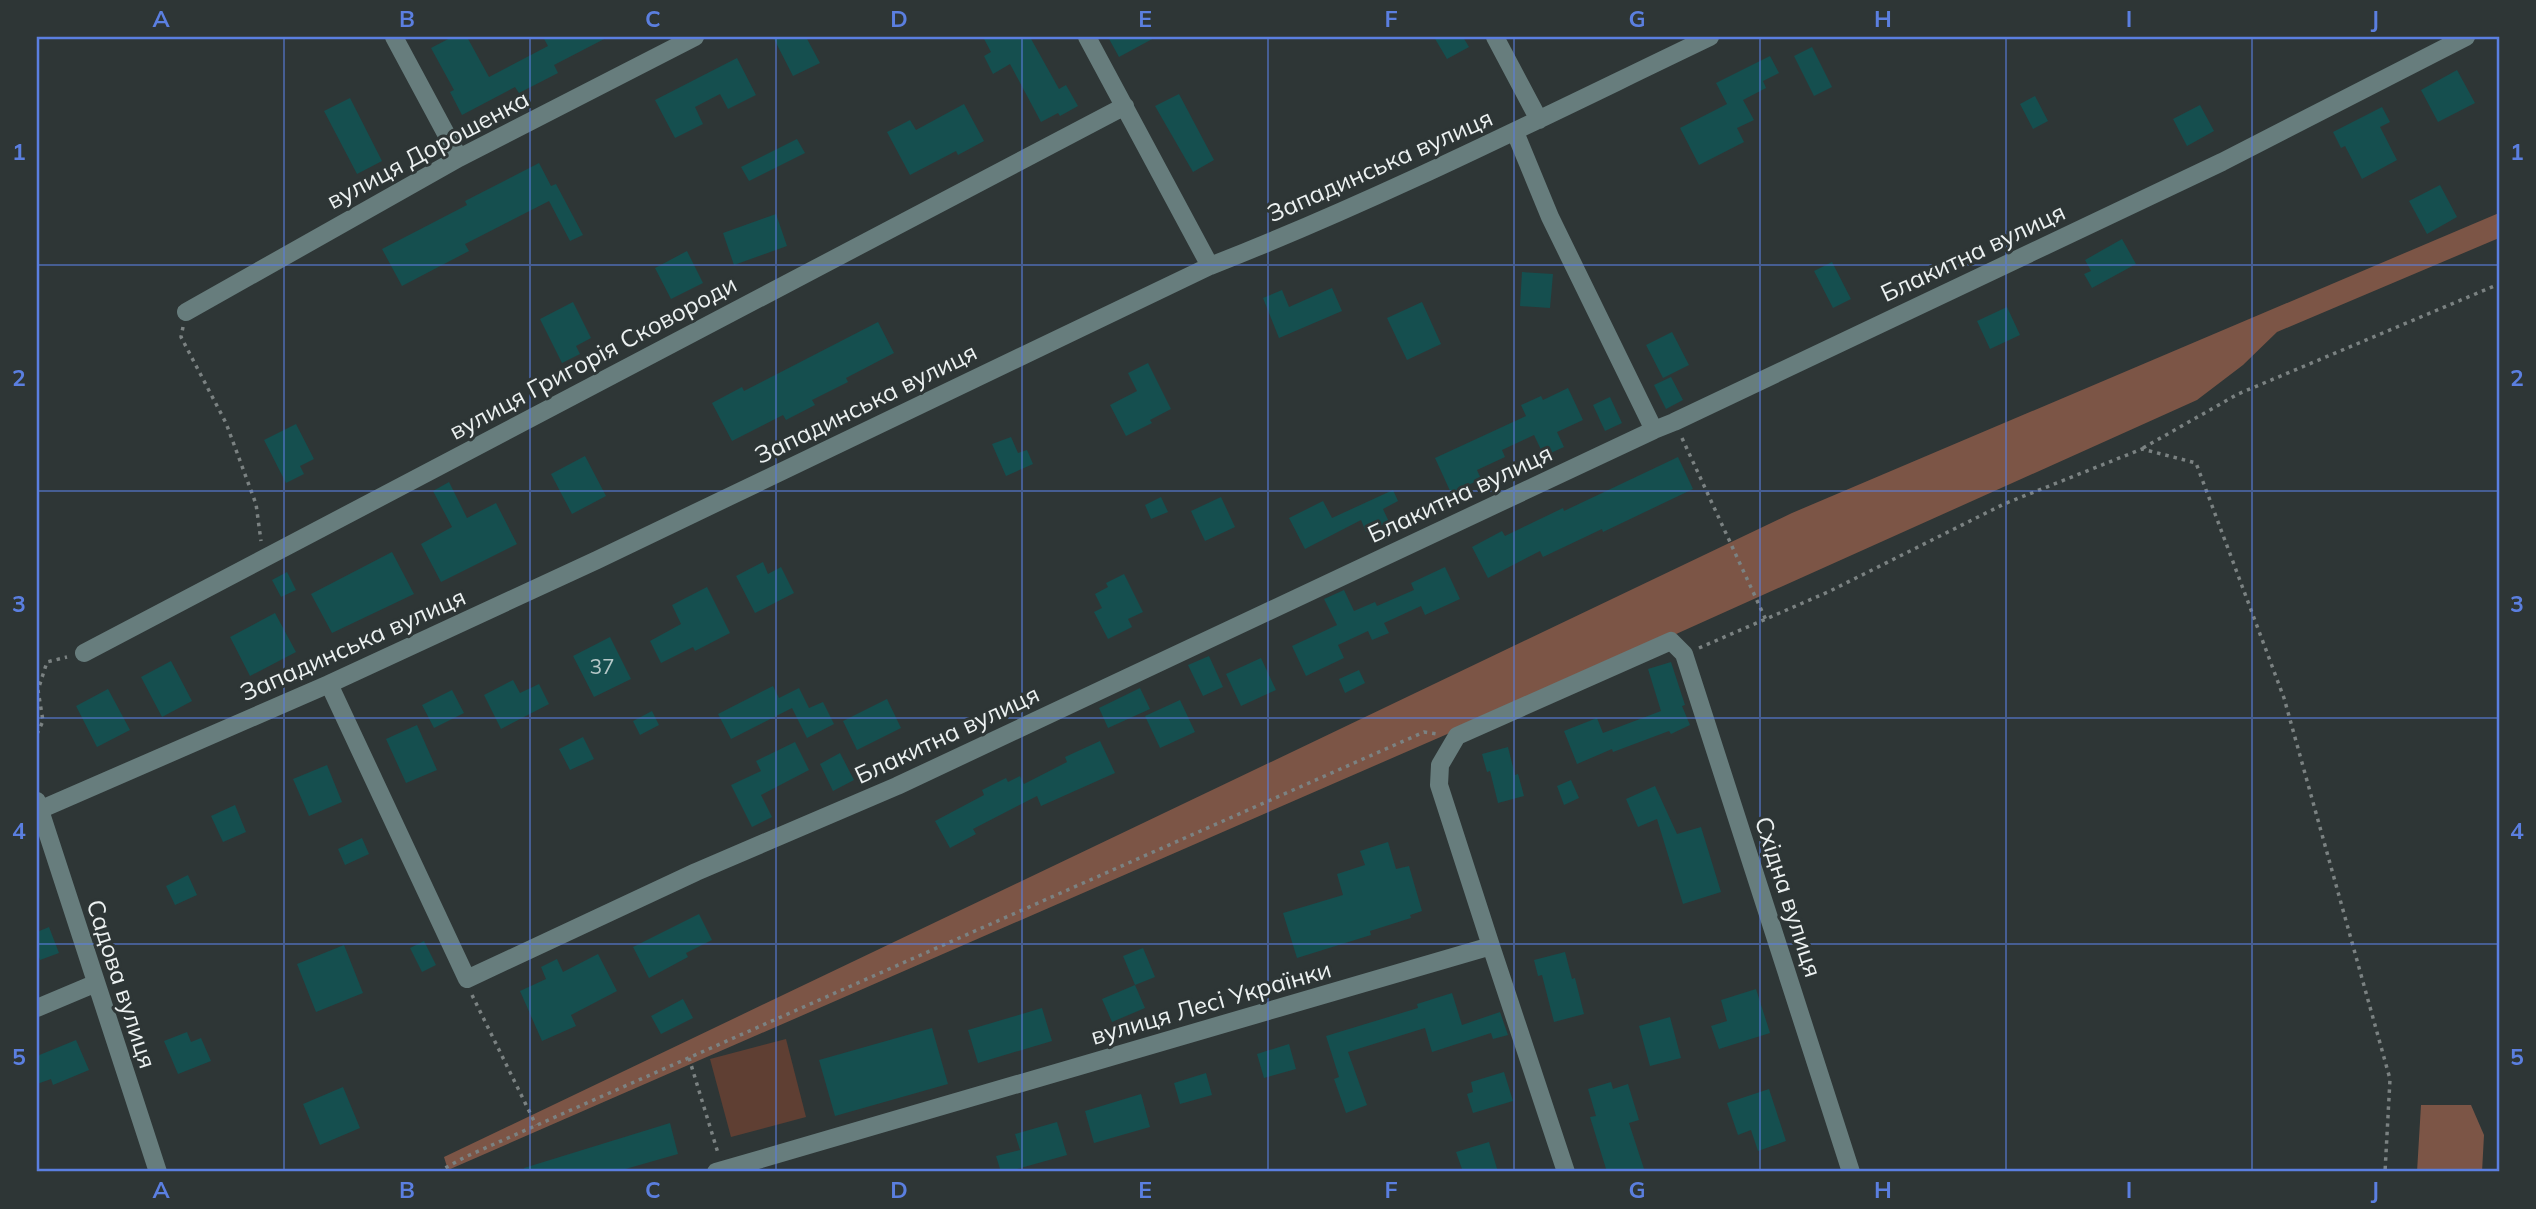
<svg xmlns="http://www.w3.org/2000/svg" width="2536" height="1209" font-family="Mulish,sans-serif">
<rect width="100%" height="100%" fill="#2e3636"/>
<path fill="#5f3f33" d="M786 1039 806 1117 731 1137 710 1059Z"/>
<path fill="#7c5546" d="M2499 213V238L2277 332 2243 365 2197 400 1665 639 448 1170 444 1157 1792 513Z
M2421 1105H2471L2484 1135 2482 1172H2417Z"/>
<path fill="#154f4f" d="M452 37H467L489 77 548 46 543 37H608L554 65 558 73 519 93 515 87 462 115 450 92 454 90 431 48Z
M773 37H806L820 63 793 76Z
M983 37H1030L1059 89 1066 85 1078 106 1060 116 1058 113 1041 122 1010 64 993 74 984 56 991 52Z
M1108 37H1156L1119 57Z
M1434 37H1463L1469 47 1447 59Z
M1812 47 1832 87 1814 96 1794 56Z
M1770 56 1779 73 1763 81 1766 88 1743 100 1754 120 1737 128 1744 142 1699 165 1680 128 1727 104 1716 83Z
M737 58 756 95 728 109 720 94 695 107 703 124 675 138 655 100Z
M2457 70 2475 103 2438 122 2421 90Z
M1179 94 1214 160 1193 172 1155 106Z
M2035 96 2048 121 2033 129 2020 104Z
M350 98 382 161 357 174 324 111Z
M964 104 984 141 958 155 956 151 910 175 887 132 910 120 916 130Z
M2200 105 2214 131 2187 146 2173 119Z
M2382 107 2390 122 2380 127 2397 160 2362 179 2345 146 2341 148 2333 132Z
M797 139 805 153 749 181 741 167Z
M539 163 551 186 556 184 583 235 570 241 549 201 465 244 469 251 402 286 382 249 467 205 465 201Z
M2440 185 2457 217 2427 234 2409 201Z
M776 214 787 246 734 265 723 233Z
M2122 239 2136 264 2092 288 2084 274 2091 271 2085 260Z
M687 251 703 283 671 299 655 268Z
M1832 262 1851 299 1833 308 1814 271Z
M1522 272 1553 274 1550 308 1520 306Z
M1332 288 1342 311 1279 338 1263 298 1282 290 1289 307Z
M573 302 591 338 576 346 580 354 562 363 540 319Z
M1422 302 1441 344 1407 360 1387 318Z
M2007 307 2020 335 1990 349 1977 321Z
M878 322 894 353 846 378 848 382 812 400 815 405 786 420 783 415 732 441 712 403 742 387 744 391Z
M1672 332 1689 365 1663 378 1646 345Z
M1148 363 1171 409 1150 420 1152 423 1126 436 1110 405 1137 391 1128 373Z
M1671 377 1683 400 1666 409 1654 385Z
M1568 388 1583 420 1557 432 1564 447 1544 456 1534 435 1502 450 1505 457 1477 470 1481 479 1451 493 1435 458 1526 416 1521 405 1541 396 1543 400Z
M1610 397 1622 423 1605 431 1593 405Z
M296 424 314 459 300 466 304 474 286 483 264 440Z
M1011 437 1018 453 1027 450 1033 464 1006 476 992 444Z
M585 456 606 496 572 514 551 474Z
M1678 457 1693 489 1603 532 1602 529 1543 557 1540 551 1488 578 1472 547 1502 531 1505 536 1563 508 1564 511Z
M449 482 467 518 496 503 517 544 441 582 421 544 452 527 433 491Z
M1393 490 1398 501 1383 509 1389 522 1366 532 1361 520 1305 549 1289 518 1323 501 1332 518Z
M1161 497 1168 512 1151 519 1145 505Z
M1221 497 1235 527 1205 541 1191 511Z
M392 552 414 594 332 633 311 594Z
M763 562 768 574 781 567 794 593 755 613 736 576Z
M1445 567 1460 599 1425 615 1421 606 1384 623 1389 633 1372 640 1368 631 1338 645 1344 658 1306 676 1292 646 1337 625 1324 599 1344 590 1354 611 1375 602 1377 606 1414 590 1411 583Z
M287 572 296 590 281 597 272 580Z
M1124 574 1143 612 1128 619 1132 627 1108 639 1094 612 1102 608 1095 594 1108 587 1106 583Z
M707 587 730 633 695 651 693 647 661 663 650 641 681 624 672 605Z
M275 613 296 652 250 676 230 637Z
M610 637 631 679 594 697 573 656Z
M1209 656 1223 687 1203 696 1188 665Z
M1261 658 1276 690 1241 706 1226 674Z
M171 661 192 701 162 717 141 677Z
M1671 662 1685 705 1682 706 1690 725 1671 734 1669 731 1613 752 1612 749 1577 764 1564 731 1597 718 1603 733 1661 711 1648 669Z
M1359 670 1365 683 1345 693 1339 679Z
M513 680 520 693 539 684 549 704 501 729 484 695Z
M773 686 779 698 799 688 809 708 823 702 834 724 807 738 792 708 731 739 718 714Z
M1140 688 1150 709 1108 728 1099 708Z
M108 689 130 730 97 747 76 706Z
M452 690 464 713 434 728 422 705Z
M887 699 901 728 857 750 843 721Z
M1180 700 1195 732 1160 748 1145 716Z
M652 711 659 725 640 735 633 721Z
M417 725 437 770 406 783 386 739Z
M583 737 594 759 570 770 559 749Z
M1100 741 1115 773 1041 806 1037 796 973 829 976 834 950 848 935 821 984 795 982 790 1006 778 1008 782 1020 776 1024 784 1067 762 1065 757Z
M795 742 809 770 761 795 772 817 752 827 731 785 761 771 756 761Z
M1508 747 1515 775 1518 774 1524 796 1498 803 1490 771 1487 772 1482 754Z
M840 753 854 780 833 791 820 764Z
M327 765 342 802 309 816 293 779Z
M1571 780 1579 798 1564 805 1557 786Z
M1655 786 1677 834 1701 827 1721 892 1683 904 1657 819 1638 827 1626 799Z
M235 805 246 832 223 842 211 816Z
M362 838 369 854 345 865 338 849Z
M1388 842 1396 869 1409 866 1422 911 1410 915 1411 918 1370 931 1371 935 1297 958 1283 913 1343 895 1337 874 1365 865 1360 851Z
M188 875 197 895 175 905 166 886Z
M699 914 712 940 686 953 688 957 649 978 633 947Z
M49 927 59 953 40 960 37 952V932Z
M424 941 436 965 422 972 410 948Z
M344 945 363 993 316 1012 297 964Z
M1143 948 1155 977 1135 985 1123 956Z
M1565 952 1572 979 1575 978 1584 1014 1554 1022 1542 975 1538 976 1534 960Z
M598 954 617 991 571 1015 576 1026 542 1041 520 991 546 979 541 967 557 959 563 972Z
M1135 985 1145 1008 1112 1022 1102 999Z
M1756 989 1770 1033 1719 1049 1711 1026 1727 1021 1721 1000Z
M1452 993 1462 1025 1500 1012 1508 1035 1493 1039 1491 1033 1432 1052 1425 1028 1348 1052 1367 1105 1346 1113 1334 1079 1339 1077 1326 1036 1418 1008 1417 1004Z
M683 999 693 1018 661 1034 651 1016Z
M1042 1008 1052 1041 978 1063 968 1030Z
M1670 1017 1681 1058 1650 1066 1639 1026Z
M932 1028 948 1084 835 1116 819 1060Z
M187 1032 191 1042 201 1038 211 1061 178 1074 164 1041Z
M76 1040 89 1070 53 1085 51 1079 37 1084V1056Z
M1289 1044 1296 1069 1264 1078 1257 1054Z
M1504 1072 1513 1101 1473 1113 1467 1094 1473 1092 1471 1082Z
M1206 1073 1212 1095 1180 1104 1174 1083Z
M1611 1082 1613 1089 1628 1084 1639 1120 1629 1123 1645 1172H1607L1590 1117 1596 1116 1588 1089Z
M343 1087 360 1128 320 1145 303 1104Z
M1769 1089 1786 1141 1758 1151 1751 1130 1738 1135 1727 1103Z
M1141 1094 1150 1127 1094 1143 1085 1111Z
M1057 1122 1067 1155 1017 1169 1018 1172H1001L996 1156 1020 1150 1015 1134Z
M670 1123 678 1154 615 1172H525L524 1168Z
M1489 1142 1498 1172H1463L1456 1152Z"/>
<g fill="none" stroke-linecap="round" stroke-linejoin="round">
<path stroke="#7b8282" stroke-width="3.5" stroke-dasharray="3.5 5" stroke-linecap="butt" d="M183 327 181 337 226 423 256 504 261 541
M1682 438 1766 620
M2143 448 2238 394 2499 284
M1699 648 1828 592 2004 504 2142 449 2196 463 2284 698 2390 1079 2385 1172
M37 734 43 721 38 690 47 662 67 657
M472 995 536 1125
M689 1058 718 1153
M438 1172 465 1157 1424 732 1438 734"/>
<path stroke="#677d7d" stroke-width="18" d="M394 37 459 158
M1087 37 1210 266
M1495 37 1539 120
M1515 132 1550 217 1654 430
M186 312 459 158 695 37
M84 653 1125 106
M329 684 467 979 696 872 897 786 1654 430 1674 422 2222 162 2466 37
M37 801 158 1172
M37 811 329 684 597 560 1210 266C1381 199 1545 116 1710 37
M1491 946 1439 785 1440 765 1457 736 1671 641 1684 654 1851 1172
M37 1008 94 984
M716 1172 1491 946 1566 1172"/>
</g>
<path fill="none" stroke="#5b7fe0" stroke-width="2" stroke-opacity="0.55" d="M284 37V1172M530 37V1172M776 37V1172M1022 37V1172M1268 37V1172M1514 37V1172M1760 37V1172M2006 37V1172M2252 37V1172M37 265H2499M37 491H2499M37 718H2499M37 944H2499"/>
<g text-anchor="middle" stroke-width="6" stroke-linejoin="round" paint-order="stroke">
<g font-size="21" fill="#b6c8c8">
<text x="602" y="674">37</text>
</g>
<g font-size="24" fill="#ecf1f1" stroke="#2e3636">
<text transform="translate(428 150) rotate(-28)" y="8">вулиця Дорошенка</text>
<text transform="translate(1380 166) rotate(-24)" y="8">Западинська вулиця</text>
<text transform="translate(1973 253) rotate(-25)" y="8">Блакитна вулиця</text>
<text transform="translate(593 358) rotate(-28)" y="8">вулиця Григорія Сковороди</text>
<text transform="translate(866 404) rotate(-26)" y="8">Западинська вулиця</text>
<text transform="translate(1460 494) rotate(-25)" y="8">Блакитна вулиця</text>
<text transform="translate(353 645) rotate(-24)" y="8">Западинська вулиця</text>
<text transform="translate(947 735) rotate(-25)" y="8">Блакитна вулиця</text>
<text transform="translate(1788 897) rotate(72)" y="8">Східна вулиця</text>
<text transform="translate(121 984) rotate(72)" y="8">Садова вулиця</text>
<text transform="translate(1211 1003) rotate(-16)" y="8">вулиця Лесі Українки</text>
</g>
</g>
<rect width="2536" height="1209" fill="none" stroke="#2e3636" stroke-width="77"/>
<rect x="38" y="38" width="2460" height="1132" fill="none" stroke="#5b7fe0" stroke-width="2.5"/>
<g font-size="23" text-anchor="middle" font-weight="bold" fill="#5b7fe0">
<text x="161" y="27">A</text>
<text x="407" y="27">B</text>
<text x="653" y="27">C</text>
<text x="899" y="27">D</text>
<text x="1145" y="27">E</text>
<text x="1391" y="27">F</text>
<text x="1637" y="27">G</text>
<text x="1883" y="27">H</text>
<text x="2129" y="27">I</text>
<text x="2375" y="27">J</text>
<text x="19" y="160">1</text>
<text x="2517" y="160">1</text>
<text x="19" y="386">2</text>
<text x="2517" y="386">2</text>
<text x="19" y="612">3</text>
<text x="2517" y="612">3</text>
<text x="19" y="839">4</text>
<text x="2517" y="839">4</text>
<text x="19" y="1065">5</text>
<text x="2517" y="1065">5</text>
<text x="161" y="1198">A</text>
<text x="407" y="1198">B</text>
<text x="653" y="1198">C</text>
<text x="899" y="1198">D</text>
<text x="1145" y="1198">E</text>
<text x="1391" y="1198">F</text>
<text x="1637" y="1198">G</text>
<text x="1883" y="1198">H</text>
<text x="2129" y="1198">I</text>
<text x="2375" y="1198">J</text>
</g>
</svg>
